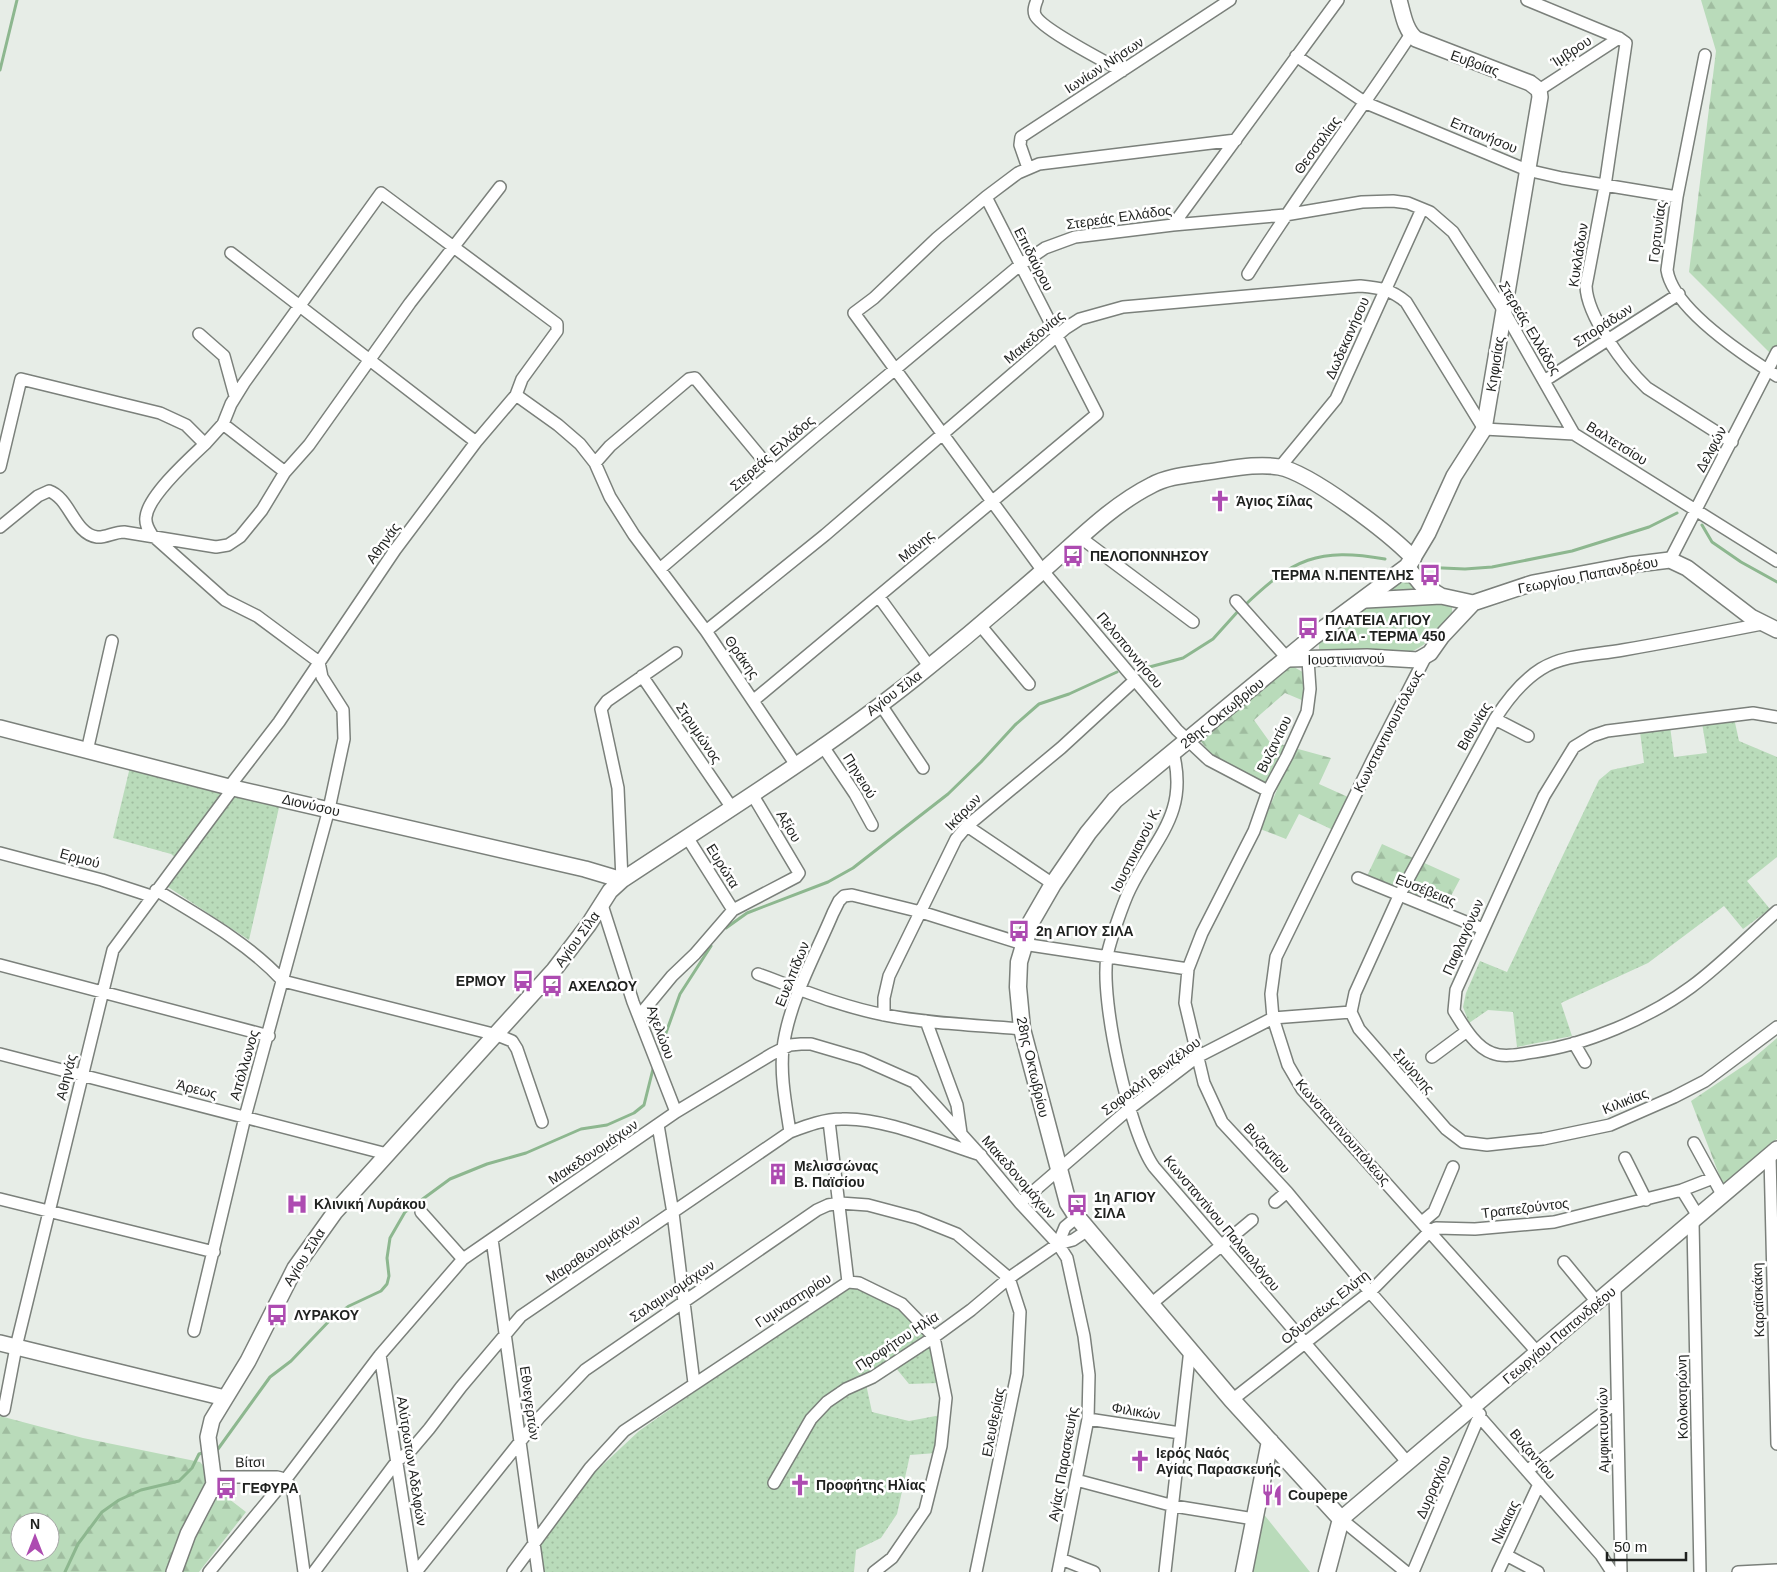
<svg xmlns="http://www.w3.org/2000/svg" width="1777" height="1572" font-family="Helvetica,sans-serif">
<defs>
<pattern id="grass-dots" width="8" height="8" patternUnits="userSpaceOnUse" patternTransform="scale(1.25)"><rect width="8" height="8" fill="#b9dbba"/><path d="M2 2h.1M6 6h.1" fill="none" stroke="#9fbc9f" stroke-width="1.8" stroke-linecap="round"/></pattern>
<pattern id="forest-firs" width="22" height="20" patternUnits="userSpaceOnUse" patternTransform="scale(1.25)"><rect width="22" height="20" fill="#b9dbba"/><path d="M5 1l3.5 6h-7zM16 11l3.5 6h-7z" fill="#9fbc9f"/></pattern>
</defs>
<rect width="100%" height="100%" fill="#e7ede7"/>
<path fill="url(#grass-dots)" d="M1734 718 1739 741 1777 757V857L1747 881 1770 909 1743 929 1724 906 1648 963 1561 1003 1572 1036 1517 1047 1513 1012 1488 1010 1469 1023 1463 1007 1466 993 1480 961 1507 972 1599 780 1611 770 1644 763 1640 732 1670 726 1674 757 1707 753 1702 723Z
M130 767 280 803 249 940 165 885 181 862 171 854 113 838Z
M855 1288 878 1292 896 1300 928 1334 940 1383 909 1384 895 1367 866 1384 872 1412 909 1421 941 1415 936 1453 910 1455 897 1514 881 1538 856 1550 854 1572H542L538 1544 592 1475 639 1431 840 1290Z"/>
<path fill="url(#forest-firs)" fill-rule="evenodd" d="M1701 0H1777V360L1689 272 1716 51Z
M1407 573 1421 590 1382 593Z
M1285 667H1294L1306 674 1304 701 1285 693 1254 720 1269 741 1331 758 1319 784 1348 797 1333 830 1299 814 1286 839 1260 829 1277 790 1214 758 1199 739Z
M1382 844 1460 879 1444 909 1367 876Z
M1777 1038V1139L1723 1185 1691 1101 1749 1062Z
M0 1416 83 1438 200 1462 205 1468 208 1480 181 1532 165 1572H0ZM20 1522H50V1552H20Z
M220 1492 246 1512 199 1572H181L189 1551Z"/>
<path fill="#b9dbba" d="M1424 600 1452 605V614C1438 631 1427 648 1404 654L1327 656 1319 650V641L1356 612 1377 604Z
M1262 1512 1310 1572H1251Z"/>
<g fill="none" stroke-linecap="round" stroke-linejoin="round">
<path stroke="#8db78f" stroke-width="3" d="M0 70 17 0
M1702 525 1712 542 1741 562 1777 582
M1420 567 1465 569 1492 567 1572 551 1649 527 1677 513
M1245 605C1293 559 1318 547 1385 559
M1142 669 1183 658 1213 639 1240 609
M726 928 747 913 828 882 853 868 948 794 981 762 1015 725 1039 704 1069 694 1117 672
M658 1055 680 994 711 946
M215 1450 218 1449 270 1377 291 1361 331 1319 349 1306 381 1291 387 1284 389 1276 387 1258 390 1238 405 1212 450 1179 487 1164 526 1153 581 1129 607 1125 634 1113 644 1105 654 1065
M65 1572 78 1544 102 1512 119 1500 141 1490 179 1481 192 1468 199 1454 206 1452"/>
<g stroke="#7b807b" stroke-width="14">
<path id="minor" d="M1037 0C1035 5 1033 10 1035 15 1041 29 1106 62 1122 71
M1527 0 1619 38 1626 43 1605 186 1586 286C1587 317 1625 367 1647 388L1732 442
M1705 55 1677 197 1667 270C1673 309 1745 356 1777 376
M1296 56 1366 103 1527 170 1562 178 1677 197
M1539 90 1619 38
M1236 140 1039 164 1018 173 986 197 937 238 874 298 854 313 1043 571 1177 730 1209 760 1268 791
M1028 168 1020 145 1021 137 1230 0
M1173 225 1338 0
M231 253 476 442
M1248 274C1299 192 1358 115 1411 34
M199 334 224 356 235 396
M1544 381 1679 294
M516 395 558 425 580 444 595 463 610 497 634 535 706 631 796 765
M595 463 610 446 689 379 695 378 773 472
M0 467 21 379 160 413 186 425 205 444 223 424
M1280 467 1336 399 1422 209
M0 527 38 496 49 491C70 498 74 534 97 537 105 538 114 532 124 532L216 547 228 545 240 537 262 510 285 472 309 445 410 303 500 187
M1081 538 1193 622
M1670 560 1777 352
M661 568 814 437 1020 265 1045 248 1075 237 1173 225 1285 215 1362 202 1393 201 1408 203 1430 212 1453 232 1504 311 1574 434
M879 597 929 666
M1236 601 1288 659
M980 625 1029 684
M706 631 825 535 1066 328 1080 319 1123 307 1360 286C1380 288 1391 289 1406 302L1484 429 1574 434 1777 561
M1426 656 1373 759 1276 957 1271 994 1273 1018 1288 1065 1302 1089 1538 1353
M1308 660 1310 689 1307 712 1287 756 1268 791 1254 831 1202 933 1188 969 1185 1003 1204 1083 1222 1122 1287 1192 1370 1292 1601 1555 1612 1572
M642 676 732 808
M754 700 1097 414 986 197
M881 705 923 768
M1777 717 1753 713 1607 731 1592 736 1574 747 1544 796 1456 990 1454 1011C1463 1025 1475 1047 1492 1053 1504 1058 1521 1054 1534 1052 1586 1045 1649 1018 1691 987 1722 964 1749 936 1777 911
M1495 719 1528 736
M822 745 855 794 872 825
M87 751 112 641
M1173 752C1189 814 1155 838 1130 889 1124 901 1109 943 1107 957 1100 1000 1129 1132 1154 1167L1408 1463
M229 787 279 722 395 550 476 442 516 395 522 379 557 331V324L381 193 244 383 231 404 223 424 285 472
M967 826 1053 884
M687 837 733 910
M0 853 102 880 151 896
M1358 878 1483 929
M622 880 618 788 601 709 607 701 676 653
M156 890C201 917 248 943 283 981L497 1035 512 1041 517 1049 542 1122
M602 905 633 1002 676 1112
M0 965 269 1036
M758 974C799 989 842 1007 885 1015 930 1024 977 1025 1022 1029
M1351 1012 1355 993 1399 896 1495 719C1507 700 1522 681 1541 669 1565 654 1596 655 1623 650 1669 642 1716 633 1762 624
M1351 1012 1359 1029 1446 1129 1463 1142 1487 1145 1543 1139 1610 1125 1674 1097 1705 1081 1777 1027
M884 1015V998L889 976 956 839 967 826 1061 748 1135 680
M639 1016 672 976 695 954 733 910 796 877 799 873 752 794
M926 1021 957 1105 961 1133
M1574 1043 1585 1062
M0 1054 387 1154
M1432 1057 1467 1031
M829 1121 848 1282
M658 1125 673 1213 694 1383
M790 1132C786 1105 780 1076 783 1048 789 1001 815 956 833 913L839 901 844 896 852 895 921 912 1023 944 1188 969
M1694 1143 1723 1196
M1770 1156 1777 1444
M1625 1158 1646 1200
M1682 1190 1698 1216
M0 1199 214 1252
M1275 1202 1287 1192
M1020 1203 1129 1109 1197 1057 1273 1018 1351 1012
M421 1212 463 1259
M1422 1222 1434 1212 1453 1167
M1693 1222 1700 1572
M492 1239 538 1572
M1058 1244 1065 1227 1077 1217
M1564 1262 1597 1302
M1615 1288 1621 1572
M1151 1304 1252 1220
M194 1331 245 1117 329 809 344 739 343 710 322 677 319 662 257 616 225 600 152 535C148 529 145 524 146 517 148 496 189 459 205 444
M380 1355 414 1572
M1232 1400 1370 1292 1430 1231 1436 1228 1475 1229 1554 1222 1682 1190 1713 1178
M4 1410 16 1347 113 950 234 787
M1088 1419 1180 1433
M1527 1471 1617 1402
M214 1477H277C287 1479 289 1483 293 1492L304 1572
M1076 1480 1174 1506 1254 1519
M774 1483 811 1419 827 1402 846 1389 873 1377 934 1337 971 1310 1009 1278 1058 1244 1073 1240 1088 1230
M1341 1519 1406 1572
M1506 1555 1538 1572
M1061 1559 1094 1572
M209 1572 286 1479 380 1355 463 1259 676 1112 772 1054 790 1045 801 1044H811L862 1059 914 1082 981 1156 1020 1203 1058 1244 1067 1258 1084 1336 1089 1375 1088 1419 1058 1572
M314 1572 397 1461 412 1449 429 1429 461 1387 521 1316 790 1132C806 1126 824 1119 842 1119 883 1117 942 1143 981 1155
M416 1572 539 1418 585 1370 817 1210 828 1205 840 1203 868 1205 917 1218 957 1234 1009 1278 1020 1312 1017 1374 976 1572
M513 1572 590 1468 624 1431 848 1282 859 1283 902 1304 934 1337 946 1398 941 1446 925 1510 892 1558 874 1572
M1165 1572 1190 1349
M1413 1572 1480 1414
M1498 1572 1539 1484
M1738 1572 1777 1570"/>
</g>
<g stroke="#7b807b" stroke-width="18">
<path id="tertiary" d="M1407 567 1421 584 1441 596
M1366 600 1441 596 1473 603 1533 583 1629 565 1670 560 1687 568 1751 617 1777 630
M1288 659 1367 657 1418 660 1430 653 1442 636 1473 603
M0 728 229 787 585 869 622 880
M0 1343 225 1398
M1341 1519 1777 1149
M174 1572 188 1534 214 1484 208 1437 212 1420 248 1361 295 1268 335 1212 554 970 589 924 610 891 622 880C720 815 821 753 914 679 959 643 1003 606 1046 568 1079 539 1112 505 1152 485 1168 476 1189 475 1207 472 1231 469 1256 463 1279 467 1311 473 1390 534 1413 558L1428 533 1454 476 1484 429 1540 97 1539 90 1530 83 1416 39C1405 30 1403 14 1399 0"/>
</g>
<g stroke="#7b807b" stroke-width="19">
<path id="secondary" d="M1244 1572 1270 1441
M1327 1572 1341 1519 1232 1400 1077 1217 1068 1203 1022 1029 1018 987 1019 962 1031 922 1053 884 1088 833 1115 800 1314 636 1407 567 1413 558"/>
</g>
<use href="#minor" stroke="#fff" stroke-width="11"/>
<use href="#tertiary" stroke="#fff" stroke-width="15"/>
<use href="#secondary" stroke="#fff" stroke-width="16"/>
</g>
<defs>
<g id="church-bare" transform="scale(1.725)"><path d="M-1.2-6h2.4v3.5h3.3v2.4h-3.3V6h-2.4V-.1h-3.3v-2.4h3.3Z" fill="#ad4bb1" stroke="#fff" stroke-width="2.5" paint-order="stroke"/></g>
<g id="bus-bare" transform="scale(1.725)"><path d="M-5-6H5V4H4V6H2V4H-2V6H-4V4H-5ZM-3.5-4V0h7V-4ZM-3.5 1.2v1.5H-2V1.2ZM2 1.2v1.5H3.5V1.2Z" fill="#ad4bb1" stroke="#fff" stroke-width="2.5" paint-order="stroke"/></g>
<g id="building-bare" transform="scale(1.725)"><path d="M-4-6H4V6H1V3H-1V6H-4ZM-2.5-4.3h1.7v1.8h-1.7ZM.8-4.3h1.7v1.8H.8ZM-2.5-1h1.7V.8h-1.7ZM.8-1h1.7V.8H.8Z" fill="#ad4bb1" stroke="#fff" stroke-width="2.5" paint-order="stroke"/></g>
<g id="hospital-bare" transform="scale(1.725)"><path d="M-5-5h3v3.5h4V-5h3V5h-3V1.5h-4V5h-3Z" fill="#ad4bb1" stroke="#fff" stroke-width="2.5" paint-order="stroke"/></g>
<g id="restaurant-bare" transform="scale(1.725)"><path d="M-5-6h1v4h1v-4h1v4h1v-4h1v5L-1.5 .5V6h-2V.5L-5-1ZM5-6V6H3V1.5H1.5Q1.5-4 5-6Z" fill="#ad4bb1" stroke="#fff" stroke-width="2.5" paint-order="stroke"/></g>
</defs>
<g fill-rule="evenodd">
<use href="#church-bare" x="1220" y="501"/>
<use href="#bus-bare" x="1073" y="556"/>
<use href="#bus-bare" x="1430" y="575"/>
<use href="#bus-bare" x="1308" y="628"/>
<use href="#bus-bare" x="1019" y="931"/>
<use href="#bus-bare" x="523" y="981"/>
<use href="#bus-bare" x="552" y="986"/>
<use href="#building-bare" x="778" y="1174"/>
<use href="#hospital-bare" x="297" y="1204"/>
<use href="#bus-bare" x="1077" y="1205"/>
<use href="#bus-bare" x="277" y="1315"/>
<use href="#church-bare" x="1140" y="1461"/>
<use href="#church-bare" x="800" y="1485"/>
<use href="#bus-bare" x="226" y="1488"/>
<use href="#restaurant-bare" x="1272" y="1495"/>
</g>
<g text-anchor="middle" stroke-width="5" stroke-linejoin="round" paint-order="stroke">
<g font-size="14" fill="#1f211f" stroke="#fff">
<text transform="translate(1571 51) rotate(-33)" y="5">Ίμβρου</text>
<text transform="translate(1475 63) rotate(20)" y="5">Ευβοίας</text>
<text transform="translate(1104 65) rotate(-33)" y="5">Ιωνίων Νήσων</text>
<text transform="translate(1484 135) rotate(23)" y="5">Επτανήσου</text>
<text transform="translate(1317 145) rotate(-54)" y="5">Θεσσαλίας</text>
<text transform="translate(1119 217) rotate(-8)" y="5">Στερεάς Ελλάδος</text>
<text transform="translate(1657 232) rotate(-83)" y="5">Γορτυνίας</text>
<text transform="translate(1578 255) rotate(-81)" y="5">Κυκλάδων</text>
<text transform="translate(1034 259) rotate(63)" y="5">Επιδαύρου</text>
<text transform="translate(1603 325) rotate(-33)" y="5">Σποράδων</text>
<text transform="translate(1530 328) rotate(59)" y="5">Στερεάς Ελλάδος</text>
<text transform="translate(1034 337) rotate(-40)" y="5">Μακεδονίας</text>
<text transform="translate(1347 338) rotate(-66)" y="5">Δωδεκανήσου</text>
<text transform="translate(1495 364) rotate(-81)" y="5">Κηφισίας</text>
<text transform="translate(1617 443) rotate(32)" y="5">Βαλτετσίου</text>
<text transform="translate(1711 449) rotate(-62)" y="5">Δελφών</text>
<text transform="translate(772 453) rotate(-41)" y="5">Στερεάς Ελλάδος</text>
<text transform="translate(383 543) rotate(-54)" y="5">Αθηνάς</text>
<text transform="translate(916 546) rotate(-40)" y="5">Μάνης</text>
<text transform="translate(1588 575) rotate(-11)" y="5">Γεωργίου Παπανδρέου</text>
<text transform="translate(1130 650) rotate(50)" y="5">Πελοποννήσου</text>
<text transform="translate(742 657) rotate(55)" y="5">Θράκης</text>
<text transform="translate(1346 659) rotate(-1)" y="5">Ιουστινιανού</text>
<text transform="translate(894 693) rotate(-37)" y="5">Αγίου Σίλα</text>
<text transform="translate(1222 713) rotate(-39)" y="5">28ης Οκτωβρίου</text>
<text transform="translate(1474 726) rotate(-60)" y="5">Βιθυνίας</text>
<text transform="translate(1388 731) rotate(-63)" y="5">Κωνσταντινουπόλεως</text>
<text transform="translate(699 733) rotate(56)" y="5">Στρυμώνος</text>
<text transform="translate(1274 744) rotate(-64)" y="5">Βυζαντίου</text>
<text transform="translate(860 776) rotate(58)" y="5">Πηνειού</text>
<text transform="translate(311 805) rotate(13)" y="5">Διονύσου</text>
<text transform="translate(963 812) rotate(-46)" y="5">Ικάρων</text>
<text transform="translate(789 826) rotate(59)" y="5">Αξίου</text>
<text transform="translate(1136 849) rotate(-63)" y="5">Ιουστινιανού Κ.</text>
<text transform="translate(80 858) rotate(15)" y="5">Ερμού</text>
<text transform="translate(723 866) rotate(58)" y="5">Ευρώτα</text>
<text transform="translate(1426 890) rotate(22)" y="5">Ευσέβειας</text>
<text transform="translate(1463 937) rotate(-66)" y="5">Παφλαγόνων</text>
<text transform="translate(577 939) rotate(-54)" y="5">Αγίου Σίλα</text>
<text transform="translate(792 974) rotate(-68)" y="5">Ευελπίδων</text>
<text transform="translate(661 1032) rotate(70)" y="5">Αχελώου</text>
<text transform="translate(244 1065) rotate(-74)" y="5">Απόλλωνος</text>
<text transform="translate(1033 1067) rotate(77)" y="5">28ης Οκτωβρίου</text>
<text transform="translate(1414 1071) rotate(49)" y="5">Σμύρνης</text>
<text transform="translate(1151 1076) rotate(-37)" y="5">Σοφοκλή Βενιζέλου</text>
<text transform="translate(66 1077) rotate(-76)" y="5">Αθηνάς</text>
<text transform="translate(197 1089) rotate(14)" y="5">Άρεως</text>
<text transform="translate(1625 1101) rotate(-22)" y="5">Κιλικίας</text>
<text transform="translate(1343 1132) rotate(49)" y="5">Κωνσταντινουπόλεως</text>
<text transform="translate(1267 1148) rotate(48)" y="5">Βυζαντίου</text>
<text transform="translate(593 1152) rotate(-34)" y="5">Μακεδονομάχων</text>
<text transform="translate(1019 1177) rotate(49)" y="5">Μακεδονομάχων</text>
<text transform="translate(1525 1208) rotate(-7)" y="5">Τραπεζούντος</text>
<text transform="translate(1222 1223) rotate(50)" y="5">Κωνσταντίνου Παλαιολόγου</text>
<text transform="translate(593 1249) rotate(-34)" y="5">Μαραθωνομάχων</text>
<text transform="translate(304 1257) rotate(-58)" y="5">Αγίου Σίλα</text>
<text transform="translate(672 1291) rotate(-34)" y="5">Σαλαμινομάχων</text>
<text transform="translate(793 1300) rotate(-33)" y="5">Γυμναστηρίου</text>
<text transform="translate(1758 1300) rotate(-92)" y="5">Καραϊσκάκη</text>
<text transform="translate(1325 1307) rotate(-39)" y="5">Οδυσσέως Ελύτη</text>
<text transform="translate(1559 1335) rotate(-40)" y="5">Γεωργίου Παπανδρέου</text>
<text transform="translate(897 1341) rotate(-33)" y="5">Προφήτου Ηλία</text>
<text transform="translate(1682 1397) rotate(-91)" y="5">Κολοκοτρώνη</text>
<text transform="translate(530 1403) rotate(82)" y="5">Εθνεγερτών</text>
<text transform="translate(1136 1411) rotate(9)" y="5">Φιλικών</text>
<text transform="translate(993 1422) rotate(-79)" y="5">Ελευθερίας</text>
<text transform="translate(1603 1430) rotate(-91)" y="5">Αμφικτυονιών</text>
<text transform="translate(1533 1454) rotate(49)" y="5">Βυζαντίου</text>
<text transform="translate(412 1461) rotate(81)" y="5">Αλύτρωτων Αδελφών</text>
<text transform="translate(250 1462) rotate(-1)" y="5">Βίτσι</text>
<text transform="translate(1063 1464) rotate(-80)" y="5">Αγίας Παρασκευής</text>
<text transform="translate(1433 1487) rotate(-67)" y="5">Δυρραχίου</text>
<text transform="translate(1505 1522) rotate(-65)" y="5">Νίκαιας</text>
</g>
<g font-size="14" font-weight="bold" fill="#1f211f" stroke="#fff" text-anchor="start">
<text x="1236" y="506">Άγιος Σίλας</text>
<text x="1090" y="561">ΠΕΛΟΠΟΝΝΗΣΟΥ</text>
<text x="1414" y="580" text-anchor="end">ΤΕΡΜΑ Ν.ΠΕΝΤΕΛΗΣ</text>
<text x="1325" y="625">ΠΛΑΤΕΙΑ ΑΓΙΟΥ<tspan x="1325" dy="16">ΣΙΛΑ - ΤΕΡΜΑ 450</tspan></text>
<text x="1036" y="936">2η ΑΓΙΟΥ ΣΙΛΑ</text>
<text x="506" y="986" text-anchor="end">ΕΡΜΟΥ</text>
<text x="568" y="991">ΑΧΕΛΩΟΥ</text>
<text x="794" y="1171">Μελισσώνας<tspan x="794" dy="16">B. Παϊσίου</tspan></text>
<text x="1094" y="1202">1η ΑΓΙΟΥ<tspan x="1094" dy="16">ΣΙΛΑ</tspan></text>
<text x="314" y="1209">Κλινική Λυράκου</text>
<text x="294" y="1320">ΛΥΡΑΚΟΥ</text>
<text x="1156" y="1458">Ιερός Ναός<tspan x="1156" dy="16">Αγίας Παρασκευής</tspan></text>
<text x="816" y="1490">Προφήτης Ηλίας</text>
<text x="242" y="1493">ΓΕΦΥΡΑ</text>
<text x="1288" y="1500">Coupepe</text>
</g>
</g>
<g transform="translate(35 1537)"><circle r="24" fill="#ffffff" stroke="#a5a6a5"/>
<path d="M0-4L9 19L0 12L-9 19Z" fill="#ad4bb1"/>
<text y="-8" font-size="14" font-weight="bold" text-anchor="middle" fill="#1f211f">N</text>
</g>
<path d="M1607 1552v8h79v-8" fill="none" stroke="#1f211f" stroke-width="2.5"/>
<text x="1614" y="1552" font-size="15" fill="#1f211f" stroke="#ffffff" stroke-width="4" paint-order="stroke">50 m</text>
</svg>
